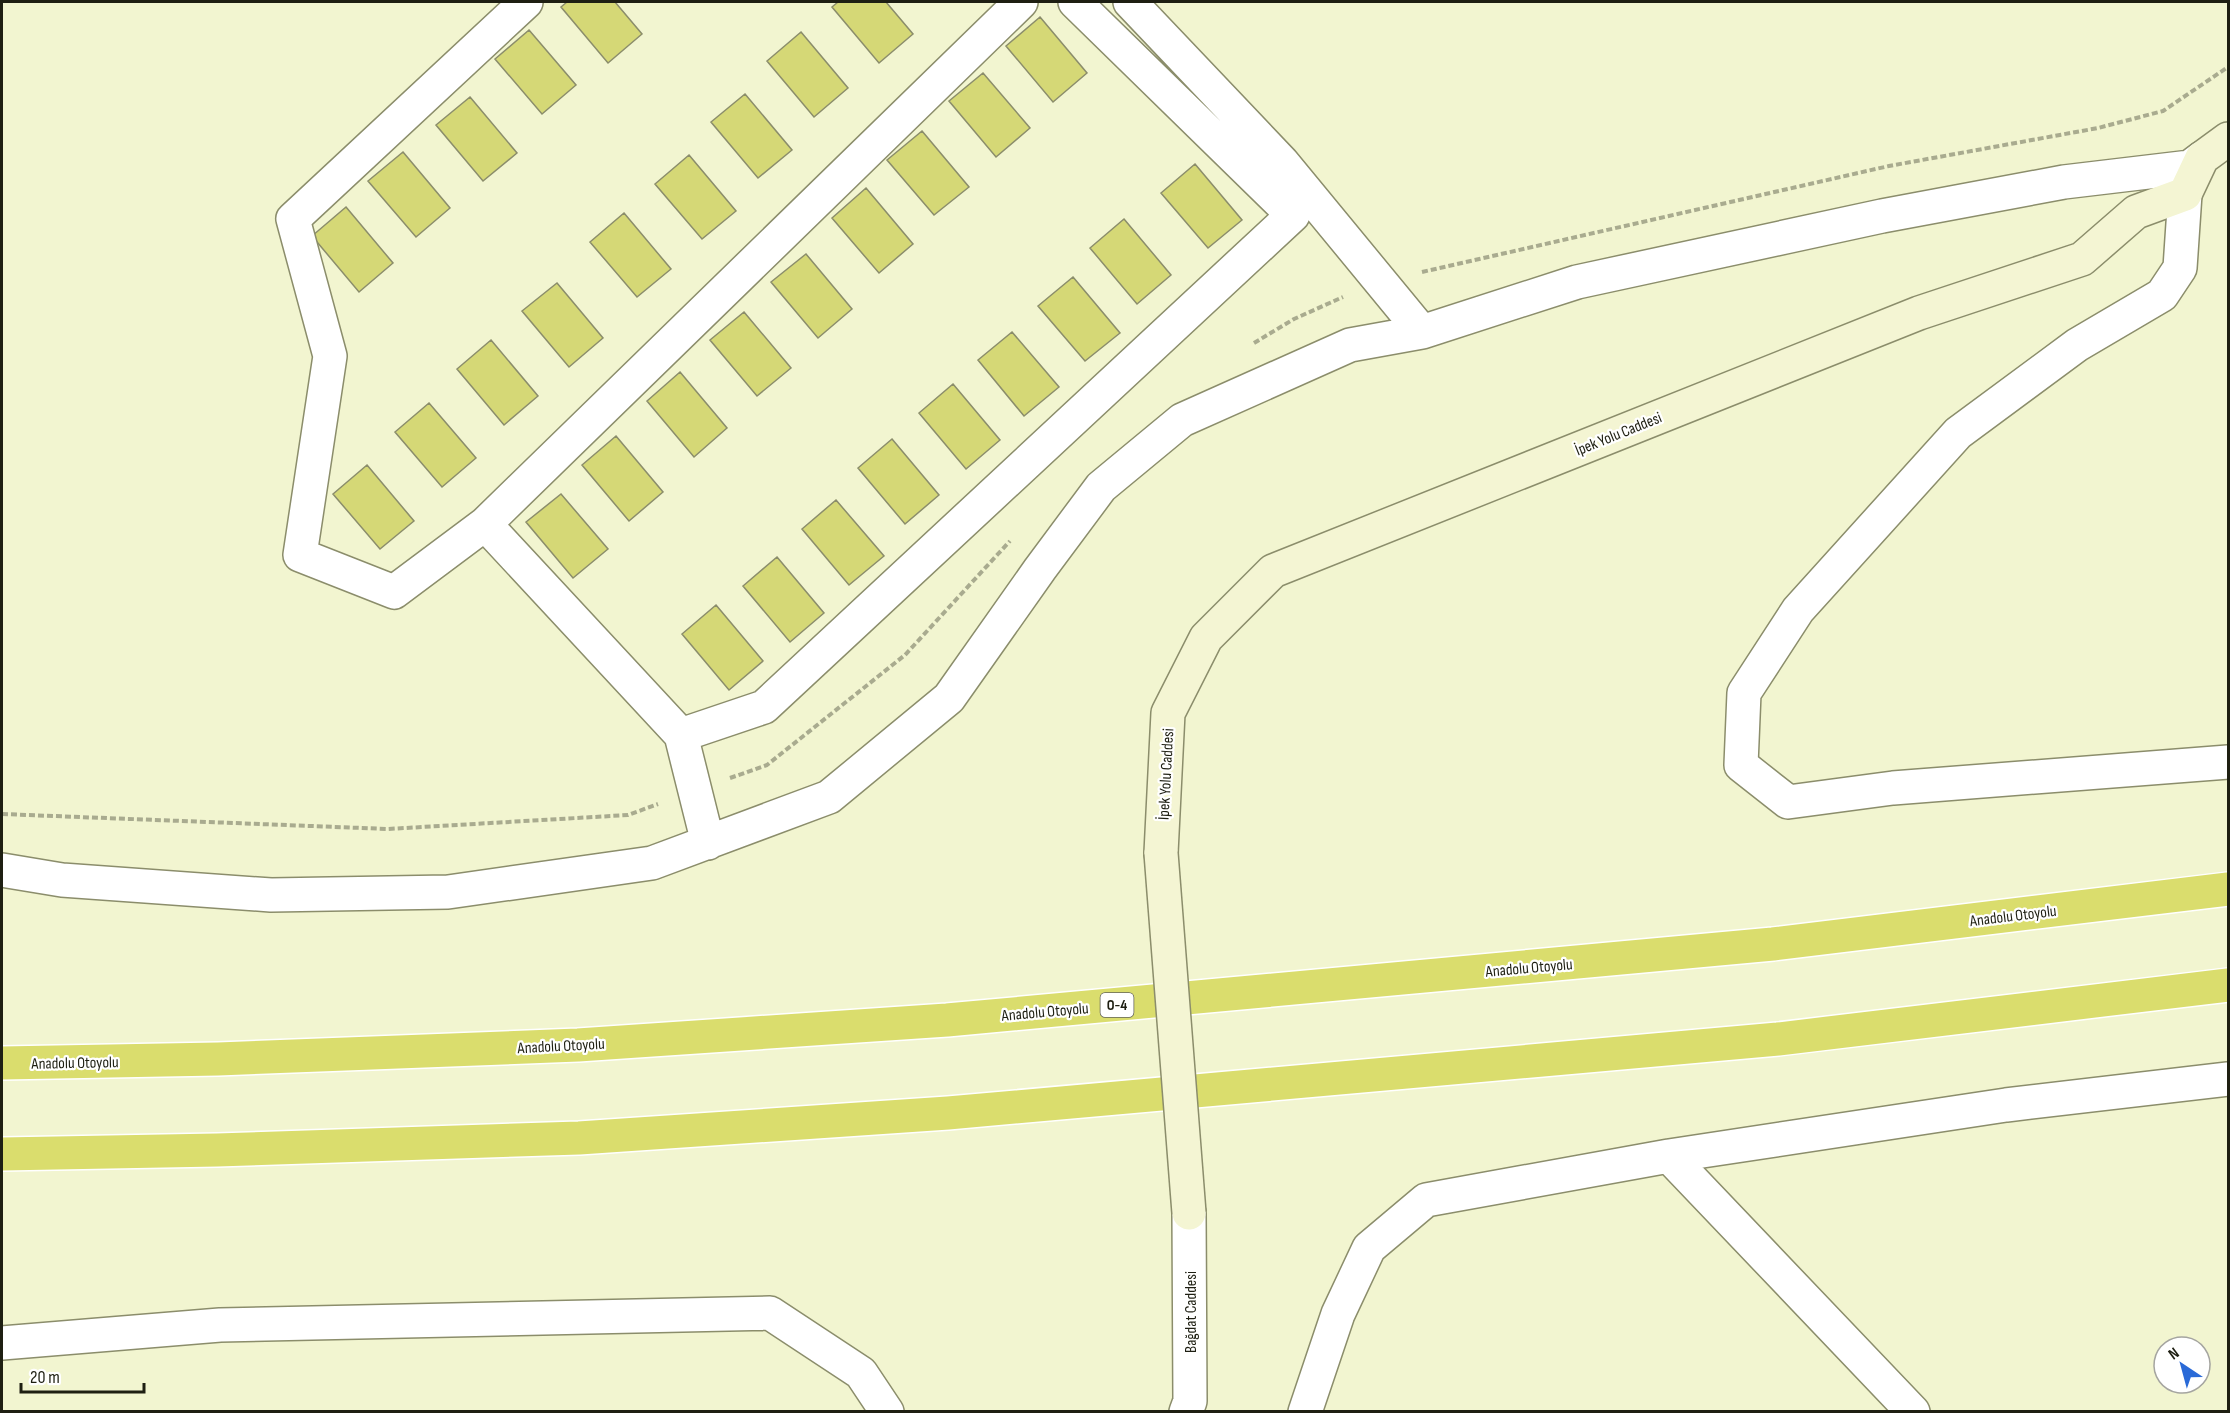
<svg xmlns="http://www.w3.org/2000/svg" width="2230" height="1413" font-family="'Sofia Sans Condensed',sans-serif">
<rect width="100%" height="100%" fill="#f2f5d0"/>
<path fill="#d5d876" stroke="#8b8d6b" stroke-width="1.5" d="M567 2H615L642 34 608 63 561 7Z
M838 2H886L913 34 879 63 832 7Z
M1040 17 1087 73 1053 102 1006 46Z
M529 30 576 85 542 114 495 59Z
M801 32 848 88 814 117 767 61Z
M983 73 1030 128 996 157 949 101Z
M745 94 792 150 758 178 711 122Z
M470 97 517 153 483 181 436 125Z
M922 131 969 187 934 215 887 160Z
M403 152 450 208 416 237 368 181Z
M689 155 736 211 702 239 655 184Z
M1195 164 1242 220 1208 248 1161 193Z
M866 188 913 244 879 273 832 218Z
M346 207 393 263 359 292 312 236Z
M624 213 671 269 637 297 590 242Z
M1124 219 1171 275 1137 304 1090 248Z
M806 254 852 309 818 338 771 282Z
M1073 277 1120 333 1085 361 1038 306Z
M557 283 603 338 569 367 522 311Z
M744 312 791 368 757 396 710 340Z
M1012 332 1059 387 1024 416 978 360Z
M491 340 538 396 504 425 457 369Z
M680 372 727 428 694 457 647 401Z
M953 384 1000 440 966 469 919 413Z
M429 403 476 458 442 487 395 432Z
M616 436 663 492 629 521 582 465Z
M892 439 939 495 905 524 858 468Z
M367 465 414 521 380 549 333 494Z
M561 494 608 549 573 578 526 522Z
M836 500 884 556 849 585 802 529Z
M777 557 824 613 790 642 743 586Z
M716 605 763 661 729 690 682 634Z"/>
<g fill="none" stroke-linecap="round" stroke-linejoin="round">
<g stroke="#8b8d6b" stroke-width="36">
<path id="street" d="M1130 2 1282 162 1422 332
M2185 194 2180 268 2162 295 2077 345 1958 433 1798 610 1744 693 1741 765 1788 802 1893 788 2228 762
M485 524 394 592 300 555 330 356 293 219 526 2
M681 735 764 707 1293 215 1075 2
M708 843 681 735 485 524 1021 2
M2 870 62 880 271 895 448 892 652 863 829 797 949 698 1040 569 1101 487 1182 420 1350 345 1422 332 1577 282 1882 216 2064 182 2190 167 2202 158
M1669 1156 1913 1412
M2 1343 220 1325 770 1313 861 1373 887 1412
M1186 1412 1190 1401 1189 1213
M1305 1412 1338 1314 1369 1248 1426 1200 1669 1156 2006 1105 2228 1079"/>
</g>
<g stroke="#8b8d6b" stroke-width="36">
<path id="secondary" d="M1161 853 1168 713 1206 638 1273 571 1919 313 2082 259 2136 212 2185 194 2202 158 2228 139"/>
</g>
<g stroke="#fff" stroke-width="36">
<path id="highway" d="M2 1063 218 1059 578 1045 947 1020 1773 944 2228 889
M2 1154 217 1150 579 1138 948 1113 1778 1039 2228 985"/>
</g>
<path stroke="#a9ab8f" stroke-width="4" stroke-dasharray="6 3" stroke-linecap="butt" d="M1422 272 1889 166 2098 128 2163 111 2228 67
M1254 343 1294 319 1343 297
M730 778 767 765 905 655 1010 541
M2 814 388 829 628 815 658 804"/>
<use href="#street" stroke="#fff" stroke-width="33"/>
<use href="#secondary" stroke="#f4f5d3" stroke-width="33"/>
<use href="#highway" stroke="#dadd6d" stroke-width="33"/>
<g stroke="#8b8d6b" stroke-width="36" stroke-linecap="butt">
<path id="secondary-bridge" d="M1161 853 1189 1213"/>
</g>
<use href="#secondary-bridge" stroke="#f4f5d3" stroke-width="33"/>
</g>
<g text-anchor="middle" stroke-width="4.5" stroke-linejoin="round" paint-order="stroke">
<rect fill="#fff" stroke="#626259" stroke-width="1.5" x="1100.5" y="993" width="33" height="24" rx="4.5"/>
<g font-size="15" font-weight="bold" fill="#1e1f12">
<text x="1117" y="1010">O-4</text>
</g>
<g font-size="16" fill="#1e1f12" stroke="#fff">
<text transform="translate(1618 433) rotate(-22)" y="6">İpek Yolu Caddesi</text>
<text transform="translate(1165 774) rotate(-87)" y="6">İpek Yolu Caddesi</text>
<text transform="translate(2013 915) rotate(-7)" y="6">Anadolu Otoyolu</text>
<text transform="translate(1529 967) rotate(-5)" y="6">Anadolu Otoyolu</text>
<text transform="translate(1045 1011) rotate(-5)" y="6">Anadolu Otoyolu</text>
<text transform="translate(561 1045) rotate(-3)" y="6">Anadolu Otoyolu</text>
<text transform="translate(75 1062) rotate(-1)" y="6">Anadolu Otoyolu</text>
<text transform="translate(1190 1312) rotate(-90)" y="6">Bağdat Caddesi</text>
</g>
</g>
<rect width="2230" height="1413" fill="none" stroke="#1e1f12" stroke-width="6"/>
<g transform="translate(2182 1365) rotate(324)"><circle r="28" fill="#ffffff" stroke="#a5a5a0" stroke-width="1.5"/>
<path d="M0-4.5L10 22L0 15L-10 22Z" fill="#2a6ad7"/>
<text y="-9" font-size="16" font-weight="bold" text-anchor="middle" fill="#1e1f12">N</text>
</g>
<path d="M21 1383v9h123v-9" fill="none" stroke="#1e1f12" stroke-width="3"/>
<text x="30" y="1383" font-size="18" fill="#1e1f12" stroke="#ffffff" stroke-width="4.5" paint-order="stroke">20 m</text>
</svg>
